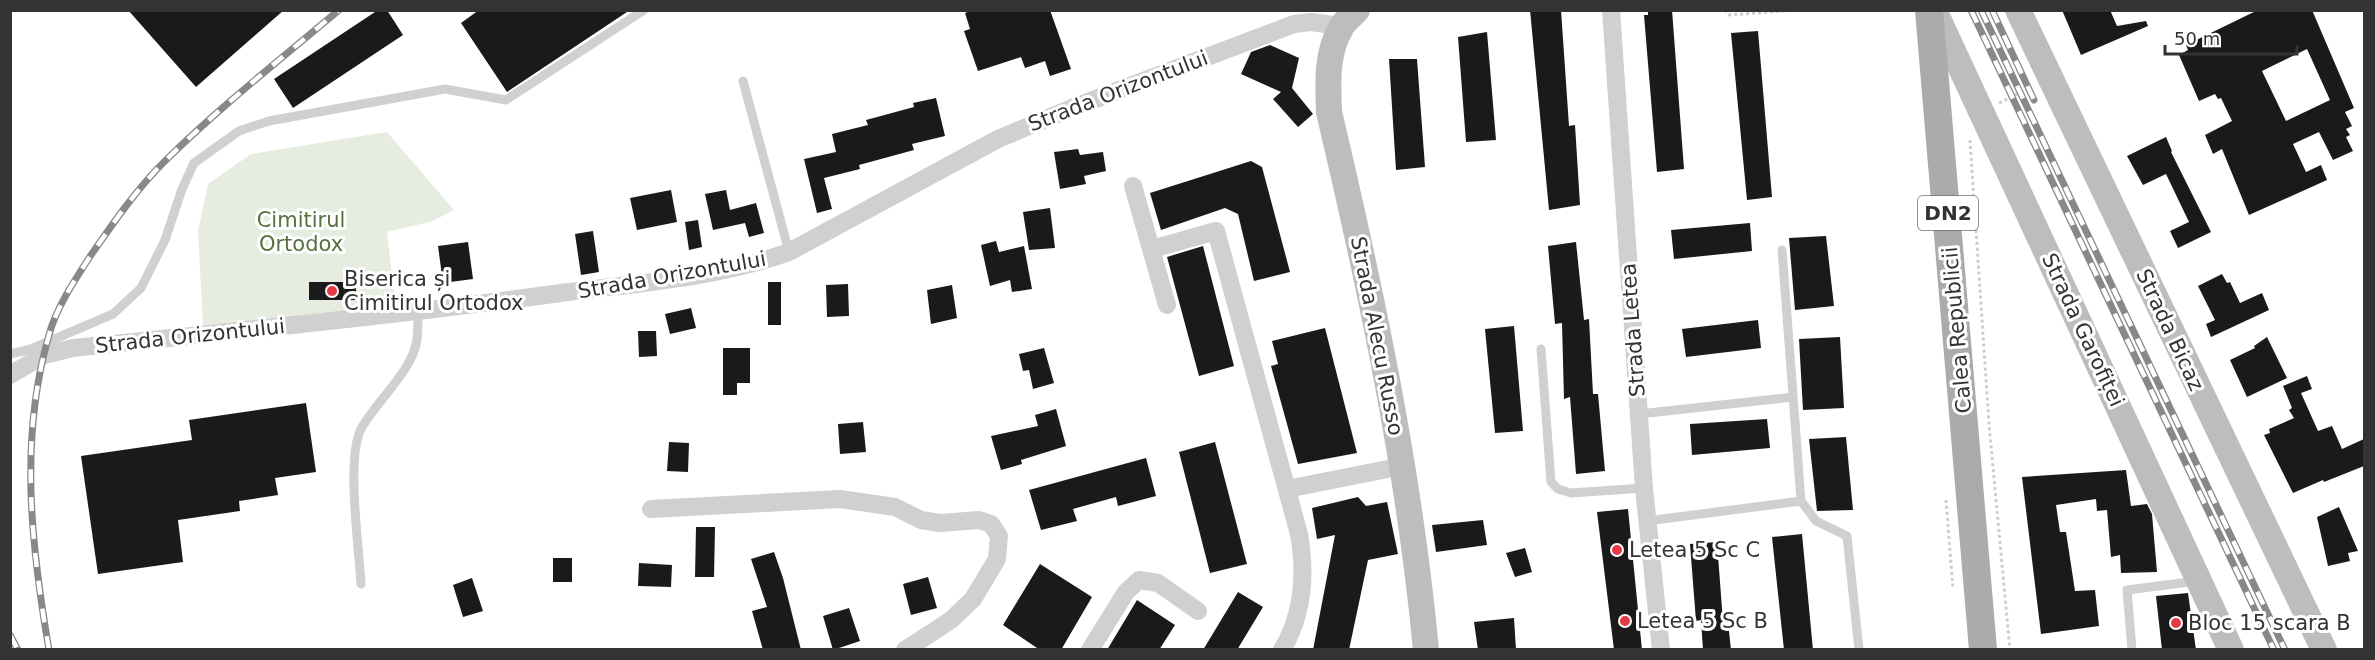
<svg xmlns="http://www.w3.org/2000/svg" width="2375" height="660" font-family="'DejaVu Sans',sans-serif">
<rect width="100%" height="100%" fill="#fff"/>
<path fill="#e6ecdf" d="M387 132 454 210 433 221 387 232 396 311 203 327 198 231 208 184 251 154Z"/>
<path fill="#1a1a1a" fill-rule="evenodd" d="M128 10H284L196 87Z
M378 10H387L403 35 293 108 274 79Z
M479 10H630L507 92 461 23Z
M973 10H1050L1071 69 1050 76 1045 61 1025 68 1021 57 978 71 964 31 970 29 965 13Z
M1530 10H1561L1569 126 1575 125 1580 205 1549 210Z
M1648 10H1672L1684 169 1657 172 1644 15H1648Z
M2062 10H2110L2117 26 2146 21 2148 26 2081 55Z
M2258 10H2312L2354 108 2345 112 2352 126 2346 129 2350 135 2346 137 2353 151 2333 160 2319 132 2293 144 2306 172 2321 165 2327 180 2249 215 2222 149 2213 154 2205 135 2232 121 2221 98 2218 99 2215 94 2199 101 2179 55 2188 50 2186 45ZM2307 49 2330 100 2286 121 2262 71Z
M1758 31 1772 197 1747 200 1731 33Z
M1487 32 1496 140 1466 142 1458 37Z
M1270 45 1299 58 1292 88 1313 114 1298 127 1273 99 1281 92 1241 74 1251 52Z
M1389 59H1417L1425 167 1396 170Z
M936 98 945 136 912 144 914 150 859 165 860 169 824 178 832 209 817 213 804 159 836 152 832 134 868 125 866 120 914 107 913 103Z
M2166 137 2172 151 2171 152 2211 232 2178 248 2170 231 2189 222 2166 174 2143 185 2127 156Z
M1078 149 1080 155 1103 152 1106 171 1084 176 1086 184 1060 189 1054 152Z
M1251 161 1262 167 1290 272 1254 281 1238 214 1225 208 1161 230 1150 193Z
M671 190 677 222 637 230 630 198Z
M726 190 730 210 756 203 764 233 749 237 745 223 713 230 705 194Z
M1050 208 1055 248 1029 250 1023 212Z
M698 220 702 247 689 250 685 222Z
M1750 223 1752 251 1674 259 1671 230Z
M593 231 599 272 581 275 575 234Z
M1826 236 1834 306 1795 310 1789 238Z
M996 241 999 252 1024 246 1032 289 1012 292 1010 280 990 286 981 245Z
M468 242 473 279 443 283 438 246Z
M1576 242 1584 320 1589 319 1593 394H1598L1605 471 1576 474 1570 397 1564 399 1562 323 1555 324 1548 246Z
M1203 246 1234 366 1199 376 1167 257Z
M2222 274 2227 283 2230 282 2240 303 2262 293 2269 310 2211 337 2206 324 2215 320 2198 286Z
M309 282H356V300H309Z
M768 282H781V325H768Z
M848 284 849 316 827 317 826 285Z
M952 285 957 318 931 324 927 290Z
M691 308 696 328 670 334 665 314Z
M1758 320 1761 348 1686 357 1682 329Z
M1514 326 1523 431 1495 433 1485 329Z
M1325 328 1357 453 1298 464 1271 366 1278 364 1272 341Z
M638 331H656L657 356 639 357Z
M1840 337 1844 408 1803 410 1799 339Z
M2267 337 2287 378 2247 397 2230 360 2255 348 2254 346Z
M723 348H750V383H737V395H723Z
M1044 348 1054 383 1033 389 1029 370 1023 371 1019 354Z
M2307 376 2312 389 2301 393 2318 431 2332 426 2342 449 2364 439V466L2324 482 2323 480 2293 493 2264 435 2270 433 2269 429 2294 418 2289 410 2292 408 2283 386Z
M306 403 316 472 275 478 278 495 239 501 240 511 178 520 183 562 98 574 81 456 192 440 189 420Z
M1056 409 1066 446 1021 460 1022 464 1001 470 991 436 1038 426 1035 415Z
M1767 419 1770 448 1692 455 1690 424Z
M863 422 866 452 840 454 838 424Z
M1846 437 1853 510 1817 511 1809 439Z
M669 442 689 443 688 472 667 471Z
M1215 442 1247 564 1210 573 1179 452Z
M1146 458 1156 496 1118 506 1116 497 1073 509 1077 521 1041 530 1029 490Z
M2126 470 2131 506 2147 504 2152 514 2157 572 2121 573 2120 555 2111 557 2107 510 2097 511 2096 499 2056 505 2060 532H2066L2075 591 2095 590 2099 626 2041 634 2022 477Z
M1358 497 1366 506 1387 502 1398 554 1368 560 1349 650H1313L1335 535 1317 539 1312 508Z
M2339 507 2358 551 2348 553 2350 561 2328 566 2317 517Z
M1628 509 1642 650H1614L1597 512Z
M1483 520 1487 545 1436 552 1432 525Z
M696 527H715L714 577H695Z
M1802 534 1813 650H1784L1772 537Z
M1717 542 1723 622H1728L1731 650H1703L1701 620 1696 621 1690 544Z
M1525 548 1532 572 1515 577 1506 553Z
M774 552 783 578 801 650H763L752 611 767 607 751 559Z
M553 558H572V582H553Z
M639 563 672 565 671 587 638 586Z
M1040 564 1092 597 1061 650H1040L1003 625Z
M928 577 937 608 911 615 903 584Z
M472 578 483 611 463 617 453 585Z
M1238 592 1263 607 1237 650H1203Z
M2188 593 2196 650H2162L2156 596Z
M1137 600 1175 625 1159 650H1107Z
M849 608 860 641 833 650 823 616Z
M1514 618 1516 650H1478L1474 622Z"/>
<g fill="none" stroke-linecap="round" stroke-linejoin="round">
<path stroke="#cdcdcd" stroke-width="3" stroke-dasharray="3 3" stroke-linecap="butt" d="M1725 10 1728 15 1799 10
M1999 103 2031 87
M1970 140 1989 424 2010 650
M1946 500 1953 589"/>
<path stroke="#d0d0d0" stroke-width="9" d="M743 81 789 252
M1541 349 1551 482 1558 489 1571 493 1644 488
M10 354 31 349 113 314 141 288 165 240 182 189 194 163 239 131 269 121 445 89 506 100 644 10
M1639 414 1793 397
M1801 501 1816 521 1847 536 1859 650
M1647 521 1801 501 1782 250
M361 584C359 548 346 458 361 429 376 401 412 372 417 340 418 331 418 322 418 313
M2132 650 2127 590 2197 581"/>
<path stroke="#d0d0d0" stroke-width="18" d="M1611 10 1644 488 1661 650
M1133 186 1167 305
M1152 249 1216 231 1299 534C1306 574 1304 613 1282 650
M10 375 44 355 73 348C236 331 399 315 561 293 637 283 717 278 789 252L998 139 1072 108 1294 24 1311 22 1341 26
M1287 489 1403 466
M651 509 840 499 895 507 921 520 940 523 979 520 991 524 999 536 997 559 973 599 951 620 905 650
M1090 650 1126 592 1139 580 1158 583 1198 611"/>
<path stroke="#bdbdbd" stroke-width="26" d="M1357 10C1352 16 1344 21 1341 28 1326 53 1328 84 1329 112 1371 290 1409 468 1426 650
M1934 10 2231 650
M2018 10 2324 650"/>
<path stroke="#ababab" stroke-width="28" d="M1929 10 1983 650"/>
<g stroke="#888" stroke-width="7">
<path id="rail" d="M1971 10 2274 650
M1981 10 2285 650
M1992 10 2034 100
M10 635 18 650
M49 650C31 545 19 439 49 335 56 308 76 278 91 255 114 222 138 187 167 159 221 106 281 59 339 10"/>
</g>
<use href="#rail" stroke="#fff" stroke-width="4.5" stroke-dasharray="14" stroke-linecap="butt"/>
</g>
<g fill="#e63946" stroke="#fff" stroke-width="2">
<circle cx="332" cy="291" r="6"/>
<circle cx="1617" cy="550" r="6"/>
<circle cx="1625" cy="621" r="6"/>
<circle cx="2176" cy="623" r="6"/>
</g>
<g text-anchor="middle" stroke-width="6" stroke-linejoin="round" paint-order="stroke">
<rect fill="#fff" stroke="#707070" stroke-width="1.5" x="1918" y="196" width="60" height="34" rx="4.5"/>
<g font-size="20" font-weight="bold" fill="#333">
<text x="1948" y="220">DN2</text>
</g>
<g font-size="21" fill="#333" stroke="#fff">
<text transform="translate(1118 91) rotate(-21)" y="7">Strada Orizontului</text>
<text transform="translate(672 275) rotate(-10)" y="7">Strada Orizontului</text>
<text transform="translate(1633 330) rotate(-94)" y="7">Strada Letea</text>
<text transform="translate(1957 330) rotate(-95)" y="7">Calea Republicii</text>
<text transform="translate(2083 330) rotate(65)" y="7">Strada Garofiței</text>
<text transform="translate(2170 330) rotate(65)" y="7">Strada Bicaz</text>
<text transform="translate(190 336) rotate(-6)" y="7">Strada Orizontului</text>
<text transform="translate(1377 336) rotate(79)" y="7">Strada Alecu Russo</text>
</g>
<g font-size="21" fill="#56703f" stroke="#fff">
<text x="301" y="227">Cimitirul<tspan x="301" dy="24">Ortodox</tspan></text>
</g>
<g font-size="21" fill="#333" stroke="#fff" text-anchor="start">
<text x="344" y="286">Biserica și<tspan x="344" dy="24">Cimitirul Ortodox</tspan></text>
<text x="1629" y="557">Letea 5 Sc C</text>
<text x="1637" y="628">Letea 5 Sc B</text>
<text x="2188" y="630">Bloc 15 scara B</text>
</g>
</g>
<rect width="2375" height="660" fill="none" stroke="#333333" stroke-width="24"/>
<path d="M2165 45v9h132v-9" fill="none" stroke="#333333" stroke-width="3"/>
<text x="2174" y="45" font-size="18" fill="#333333" stroke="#ffffff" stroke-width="4.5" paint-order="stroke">50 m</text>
</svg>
